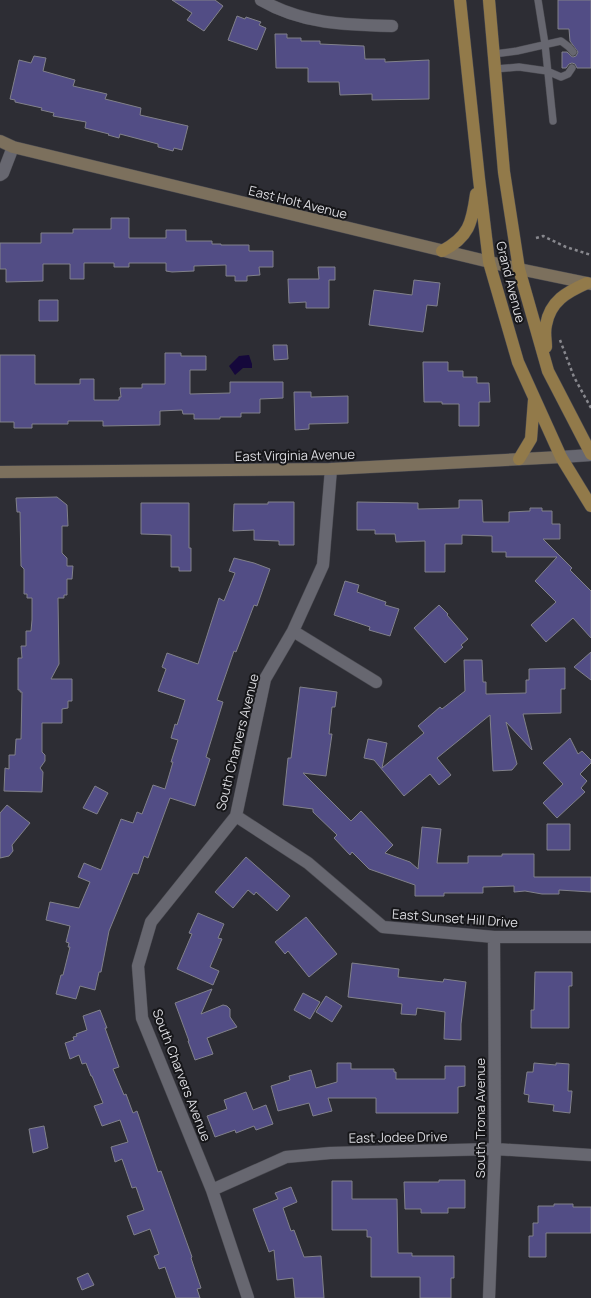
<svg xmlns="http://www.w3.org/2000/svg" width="591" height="1298" font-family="Manrope,sans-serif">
<rect width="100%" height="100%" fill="#2d2d34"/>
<path fill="#15083b" d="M249 355 252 364V368H243L235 375 229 366 239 356Z"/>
<path fill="#524d85" stroke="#81818a" d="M172 0H215L223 6 204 31 187 20 192 13Z
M558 0H591V68H577L575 64 572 63 569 64 566 68H562V52H567L571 56 573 57 576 56 578 52 570 41 569 29H558Z
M237 16 245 19 246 17 261 22 259 25 266 28 257 50 228 40Z
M275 34H287V38H301V41H320V44L364 46 365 59H385V62L429 60V99L372 100V94L340 95 339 82H308V68H276Z
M34 56 46 58 43 71 75 80 73 86 107 94 105 99 141 108 140 115 188 126 182 150 174 148 173 151 158 147V144L120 134 119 138 108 135 109 134 85 128 86 122 53 116 54 113 41 110 42 108 15 102V100L10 99 19 60 31 63Z
M111 218H129V238H166V230H186V241H212V244H221V245H249V251H273V267H259L260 275 247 276V281H235V276H226V265L194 266V271L172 272 166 271V263H129V267H114V263H84V279H70V264H43V281L6 282V269H0V243H41V233H73V229H111Z
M318 267H335V280H329V308H306V302L289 303 288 279H319Z
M414 280 440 283 437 306 427 305 423 332 369 325 374 290 412 295Z
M39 300H58V321H39Z
M273 345H287L288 359 274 360Z
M165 353H181V356H206V370H190V394L230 393V382H283V398L260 399V413H241V417H220V419H194V414H183L182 410 160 411V425L103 426V421H68V424H32V428H14V422H0V355H35V384H80V379H94V400H119V397H121L120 388H142V384H165Z
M423 362H448V371H463V377H477V383H489L490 402H479V426H459V404H442V402H424Z
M294 392H311V397L348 396V423L309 424V429L295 430Z
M57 497 67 505 68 526H62V553L67 558V566H73L72 579H67V595H64V598H58L59 664 51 679H72V701H68V708L62 709V723H42V752L45 755V761L40 768 43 772 42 792 4 791 5 768 9 769V755H15L16 739H21L22 692H20V690H18V658H22L21 646H26V631H31L32 620V598H27V594H24V569L21 566 20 512H17L16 498Z
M459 500H482L483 522H509V512L530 511V508H542V511H552V524H560V539H543L572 568 570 570 591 591V638L573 618 546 642 531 625 556 602 535 581 557 557H506V552H492V536L462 535V544H445V572H425V541L396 542 395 534H375V530H357V502L418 503V509L459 508Z
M268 502H294V545H279V541L254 540V530L233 531 234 504H268Z
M141 503H189V548H191V571H179V567H171V535L141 534Z
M234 558 254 563 270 569 257 606 254 605 236 652 234 651 217 700 223 702 206 757 210 759 195 806 170 798 148 858 144 856 138 874 133 873 109 931 101 972H99L95 990 80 986 76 999 56 994 61 975H63L70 947H68L69 943 66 942 70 926 46 920 50 902 79 908 90 882 78 877 84 863 101 870 121 819 133 823 137 812 142 814 153 785 165 789 173 762H171L178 740 171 738 175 724 177 725 185 700 158 691 166 669 162 667 167 653 198 664 219 598 224 601 235 573 229 571Z
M345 581 359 585 357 592 386 602 385 605 399 609 390 636 369 630 370 627 334 615Z
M439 605 448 614 447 615 468 639 461 645 463 647 445 663 414 628Z
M591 652V680L574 667Z
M464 660H482L483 682H486V694L526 693V680H529V669L565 668V689H561V713L523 714 532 750 506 722 517 764 512 770 493 771 490 715 437 758 451 775 439 785 430 774 404 796 374 760 364 758 368 739 387 743 382 768 424 733 418 726 440 707 442 709 465 691Z
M300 687 337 692 335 707H332L329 734H332L326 776 303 773 351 821 361 811 393 845 385 853 410 862 418 869 422 827 441 829 437 863H468V856H502V854H534V877H591V892L559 890V894H542L525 891 514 892V886L483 887V893H444V896H415V885L369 869 352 852 350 855 334 838 337 835 313 812V809L283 805 288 758H291Z
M570 738 578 754 582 751 591 760V763L580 774 587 781 581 788 585 792 557 818 543 803 563 784 543 763Z
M95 786 108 793 97 814 83 808Z
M7 805 30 823 12 845 13 851 9 856 0 858V813Z
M547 824H570V850H547Z
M246 857 290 896 277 911 256 892 254 895 248 890 233 908 215 892Z
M198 913 224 924 218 938 222 939 210 967 219 971 213 985 177 969 192 934 189 933Z
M306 917 337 954 309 977 288 951 285 954 275 942Z
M352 963 399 969 398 977 443 982 444 979 466 982 461 1024V1040L444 1039 445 1012 417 1008 416 1015 401 1014 402 1004 348 997Z
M535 972H572V986H569V1028H531V1010H534Z
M212 989 201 1014 223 1005 227 1006 230 1009V1017L237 1027 207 1038 213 1054 195 1060 188 1041H189L175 1003Z
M303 993 320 1002 310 1019 294 1010Z
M326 996 342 1006 332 1022 316 1012Z
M100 1010 107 1028H105L119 1067 113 1069 124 1095 126 1094 133 1113 137 1111 158 1172 161 1171 192 1257 191 1258 201 1288 197 1289 200 1298H176L165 1267 159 1269 154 1256 159 1254 150 1229 134 1235 127 1216 144 1210 136 1187 132 1188 122 1159 115 1162 111 1147 128 1142 120 1120 102 1126 94 1106 103 1103 92 1076H91L86 1063 82 1064 79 1055 70 1059 65 1043 74 1040 73 1037 77 1036 76 1034 87 1030 83 1016Z
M337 1063H351V1069H394V1072H396V1079H445V1066H465V1086L458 1087V1113H376V1098H328L332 1111 313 1116 309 1103 278 1111 271 1086 290 1080 289 1076 311 1070 316 1088 337 1082Z
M534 1063 556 1065V1063L569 1064 568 1091H572L570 1113 553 1111 554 1105 528 1102 529 1095 524 1094 527 1072H533Z
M246 1092 253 1110 266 1105 273 1124 256 1130 254 1126 236 1133 235 1130 215 1137 207 1116 227 1109 224 1100Z
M44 1126 48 1148 33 1153 29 1129Z
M439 1180H465V1208H448V1213H421V1209H405L404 1182H439Z
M332 1181H352V1199H397L398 1253H412V1256H454V1278H451V1298H420V1277H371V1237H367V1230H332Z
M291 1187 297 1202 283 1208 291 1231 294 1230 304 1257 321 1256 324 1298H295L293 1278 277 1280 274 1250 269 1252 253 1209 278 1199 275 1193Z
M554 1204H573V1207H591V1233H546V1257H529V1236H533V1223H538V1206H554Z
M88 1273 94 1285 82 1290 77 1278Z"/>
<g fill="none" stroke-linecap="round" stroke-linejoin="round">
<g stroke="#49494f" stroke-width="8">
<path id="lane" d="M538 0 545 44 553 121
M494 54 517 51 561 41 569 47 573 52
M495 69 519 67 547 71 561 77 568 74 572 68"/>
</g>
<g stroke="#49494f" stroke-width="13">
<path id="street" d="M261 0C302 24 346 25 392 26
M0 175 3 173 13 147
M561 457 591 455
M293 631 376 682
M236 816 308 863 383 927 494 937H591
M212 1190 286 1157 330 1153 495 1149 591 1155
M248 1298 212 1190 142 1018 138 966 151 922 236 816 265 679 293 631 323 565 331 469
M489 1298 495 1149 494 937"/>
</g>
<g stroke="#49494f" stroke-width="13">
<path id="secondary" d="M0 141 13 147 519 269 591 284
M0 472 331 469 561 457"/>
</g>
<g stroke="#49494f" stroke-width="13">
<path id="primary" d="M460 0 479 179 489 262 518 362 561 457 591 506
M489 0 504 172 519 269 548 371 591 454
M442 251C469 237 472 223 476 194
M546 347C546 340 544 332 546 325 550 301 567 292 587 283
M519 459 531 439 534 400"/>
</g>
<path stroke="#88888e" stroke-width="2.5" stroke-dasharray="3 3" stroke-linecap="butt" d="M536 238 543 236 566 247 591 255
M560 340 574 377 591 408"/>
<use href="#lane" stroke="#676770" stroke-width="7"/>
<use href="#street" stroke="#676770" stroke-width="12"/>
<use href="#secondary" stroke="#7c705d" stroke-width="12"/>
<use href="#primary" stroke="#927a4a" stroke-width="12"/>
</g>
<g text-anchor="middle" stroke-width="4" stroke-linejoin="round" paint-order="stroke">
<g font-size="13" fill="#dcdce1" stroke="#161619">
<text transform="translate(298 202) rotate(14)" y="5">East Holt Avenue</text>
<text transform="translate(511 282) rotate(76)" y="5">Grand Avenue</text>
<text transform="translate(295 455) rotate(-1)" y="5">East Virginia Avenue</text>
<text transform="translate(237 742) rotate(-76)" y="5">South Charvers Avenue</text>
<text transform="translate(455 918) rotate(4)" y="5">East Sunset Hill Drive</text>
<text transform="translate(182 1075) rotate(69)" y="5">South Charvers Avenue</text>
<text transform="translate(480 1118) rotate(-90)" y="5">South Trona Avenue</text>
<text transform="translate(398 1137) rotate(-1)" y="5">East Jodee Drive</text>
</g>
</g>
</svg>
